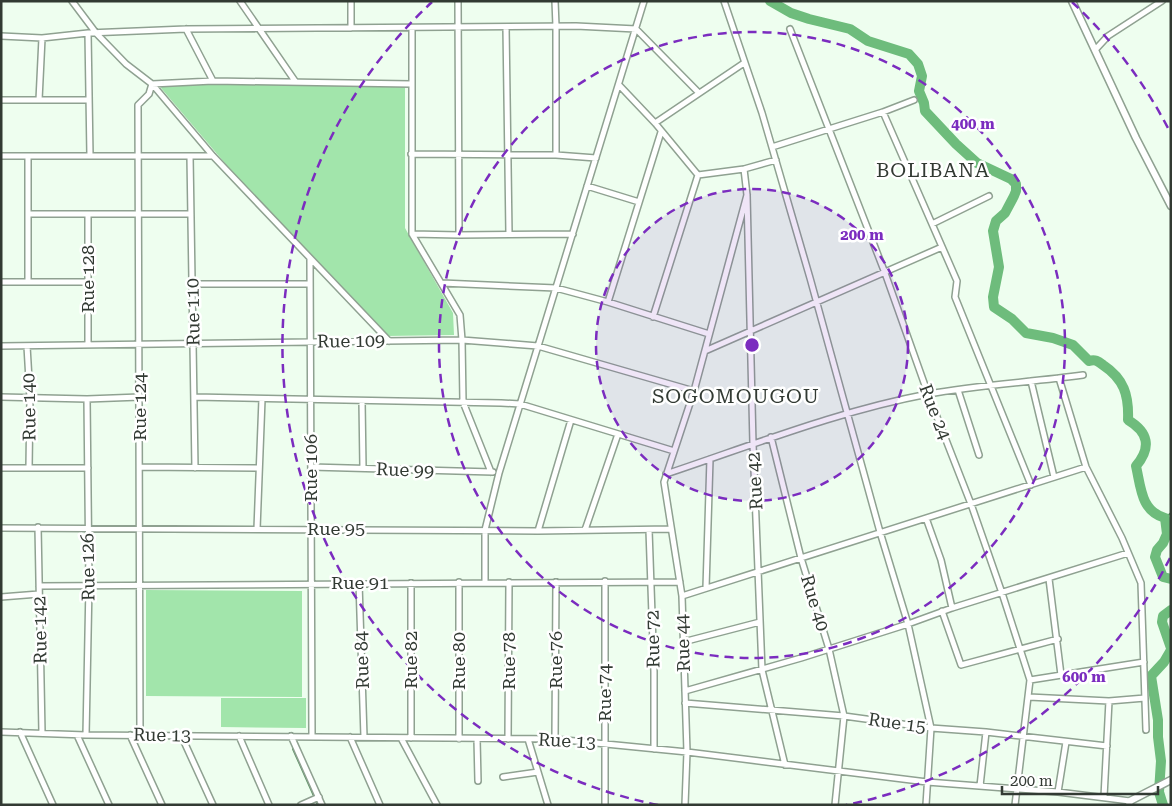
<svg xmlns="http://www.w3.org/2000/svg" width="1172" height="806" font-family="'Roboto Serif',serif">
<rect width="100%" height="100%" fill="#eefeef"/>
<path fill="#a2e5ab" d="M163 85H405V228L453 313 454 335 387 336 257 201 161 88Z
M146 590 302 591V697L146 696Z
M221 698H306V728L221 727Z"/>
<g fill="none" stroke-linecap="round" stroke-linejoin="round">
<path stroke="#5c9566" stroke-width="2" d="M1165 518 1171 513
M293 749 318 805"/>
<path stroke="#6ebc7c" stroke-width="10" d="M770 1 791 13 809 19 850 29 868 41 909 54 918 64 922 76 919 91 924 103 925 111 956 144 977 163 1011 179 1016 184V191L1014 196 1005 213 996 221 993 231 999 267 993 297 994 307 1012 319 1026 333 1053 338 1073 345 1089 361C1095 359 1098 361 1103 365 1124 379 1129 395 1128 420 1148 432 1152 447 1136 466 1141 488 1141 511 1165 518L1167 534 1163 543 1157 550 1155 557 1163 577 1171 579
M1171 610 1163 616 1162 622 1171 648
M1163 805 1159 792 1161 761 1158 737V720L1151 676 1164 662 1171 650"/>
<g stroke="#8fa191" stroke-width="8">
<path id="minor" d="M72 1 96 33 126 64 152 84 213 156 389 341
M240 1 295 81
M458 1 459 235
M555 1 556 26V155
M724 1 762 113 810 278 880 532 908 624 931 728 926 805
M506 27 509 234
M351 28V1
M412 28V234L460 315 462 340 463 402 491 472
M186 29 213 81
M790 29 885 273 928 394 971 504 1002 593 1030 680 1015 805
M88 33 90 156
M1 36 42 38 88 33 186 29 576 26 636 29 699 93
M1095 50 1108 36 1162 1
M619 85 655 123 698 175
M1 100H89
M39 100 42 38
M883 112 957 281 955 297 1031 485
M655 123 744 63
M772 147 883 112 914 100
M411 154 556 155 596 158
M1 156H213
M190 156 195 468
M28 157V282
M744 169 747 195 753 444 762 670 785 765
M698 175 744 169 776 160
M587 186 639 202
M28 214H191
M88 214V345
M932 224 989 196
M412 234 459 235 573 234
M310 259 312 736
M1 282H89
M442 283 556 288 608 302 709 334
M192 284H310
M608 302 661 132
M653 317 698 175
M1 346 462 340 538 346 694 391
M27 346 30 397 29 468
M705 351 942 247
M1059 378 1086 467 1122 538 1141 583 1146 730
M1031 381 1054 477
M958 390 979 455
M1 397 87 399 140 397
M194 397 501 403 520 404 674 451
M362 401 363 468
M771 437 801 558 829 649 844 716 835 805
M140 467 259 468
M311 467 493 472
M1 468H88
M666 474C753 445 838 411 928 394 979 385 1032 382 1083 375
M926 518 941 560 952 608
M38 527 42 733
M1 528 538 531 671 529
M257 529 262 399
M585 530 618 434
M649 530 654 672V749
M538 531 571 420
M1049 579 1061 675
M459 582V739
M485 582V530L499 473 644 1
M359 583 364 737
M39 586 680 582
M706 588 710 459
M682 596 1086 467
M1 597 39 594
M942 611 961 665 1058 639
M683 642 760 622
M1030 680 1144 662
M685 691 801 658 908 624 952 608 1128 553
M1029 697 1109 701 1145 698
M685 703 844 716 931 728 986 732 1107 746
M1 732 86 735 555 739 687 752 927 782 1058 792 1130 801
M20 732 53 805
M140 734 138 105 149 94 152 84 213 81 411 84
M77 735 109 805
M86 735 89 585 87 399
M130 735 162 805
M181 735 213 805
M239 736 269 805
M291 736 322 805
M350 737 380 805
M401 738 437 805
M411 738V583
M477 739 478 781
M508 739 509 582
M528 739 548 805
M555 739 556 582
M503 777 538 772
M980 786 986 732
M1058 792 1066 742
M1104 797 1109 701
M301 805 319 797
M605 805V581
M685 805 687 752 682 596 664 482 694 391 747 195"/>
</g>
<g stroke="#8fa191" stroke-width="9">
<path id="major" d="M1072 1 1136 138 1171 206
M1129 805 1130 801 1171 780"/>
</g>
<use href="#minor" stroke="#fff" stroke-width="5"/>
<use href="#major" stroke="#fff" stroke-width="6"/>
</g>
<circle cx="752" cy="345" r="156" fill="#7b2cbf" fill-opacity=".12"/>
<g fill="none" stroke="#7b2cbf" stroke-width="2.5" stroke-dasharray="9 6">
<circle cx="752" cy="345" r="156"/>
<circle cx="752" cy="345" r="313"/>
<path d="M1170 558A469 469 0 0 1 846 805M658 805A469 469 0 0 1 432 2M1072 2A469 469 0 0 1 1170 132"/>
</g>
<g text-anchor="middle" stroke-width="5" stroke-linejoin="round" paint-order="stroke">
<g font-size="18" fill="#323a33" stroke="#fff">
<text transform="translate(88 279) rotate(-90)" y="6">Rue 128</text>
<text transform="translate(193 312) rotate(-91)" y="6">Rue 110</text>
<text transform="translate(351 341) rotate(-1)" y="6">Rue 109</text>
<text transform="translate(29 407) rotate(-91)" y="6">Rue 140</text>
<text transform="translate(140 407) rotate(-90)" y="6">Rue 124</text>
<text transform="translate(935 412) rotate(69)" y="6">Rue 24</text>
<text transform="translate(311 468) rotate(-90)" y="6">Rue 106</text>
<text transform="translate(405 470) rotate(2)" y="6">Rue 99</text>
<text transform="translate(755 481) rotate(-93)" y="6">Rue 42</text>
<text x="336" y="535">Rue 95</text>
<text transform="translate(88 567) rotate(-91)" y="6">Rue 126</text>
<text x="360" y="589">Rue 91</text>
<text transform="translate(815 603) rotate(73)" y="6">Rue 40</text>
<text transform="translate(40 630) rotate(-91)" y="6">Rue 142</text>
<text transform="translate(653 639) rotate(-91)" y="6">Rue 72</text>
<text transform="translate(683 643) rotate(-92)" y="6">Rue 44</text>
<text transform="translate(362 660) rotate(-92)" y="6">Rue 84</text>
<text transform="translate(411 660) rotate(-90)" y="6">Rue 82</text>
<text transform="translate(556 660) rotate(-90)" y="6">Rue 76</text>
<text transform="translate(459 661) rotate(-90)" y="6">Rue 80</text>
<text transform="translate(509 661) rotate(-90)" y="6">Rue 78</text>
<text transform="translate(605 693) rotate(-90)" y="6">Rue 74</text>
<text transform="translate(897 723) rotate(8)" y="6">Rue 15</text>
<text transform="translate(162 735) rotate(1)" y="6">Rue 13</text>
<text transform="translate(567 741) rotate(3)" y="6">Rue 13</text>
</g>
<g font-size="20" letter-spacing="1" fill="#323a33" stroke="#fff">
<text x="933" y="177">BOLIBANA</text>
<text x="736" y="403">SOGOMOUGOU</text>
</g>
</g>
<circle cx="752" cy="345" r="8" fill="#7b2cbf" stroke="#fff" stroke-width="2.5"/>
<g font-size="15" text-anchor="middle" font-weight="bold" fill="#7b2cbf" stroke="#fff" stroke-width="5" stroke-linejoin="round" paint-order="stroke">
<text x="973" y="129">400 m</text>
<text x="862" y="240">200 m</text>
<text x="1084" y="682">600 m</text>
</g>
<rect width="1172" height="806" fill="none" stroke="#323a33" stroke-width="5"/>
<path d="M1002 786v8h156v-8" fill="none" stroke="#323a33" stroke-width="2.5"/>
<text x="1010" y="786" font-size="15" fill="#323a33" stroke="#ffffff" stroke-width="4" paint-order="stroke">200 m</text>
</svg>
